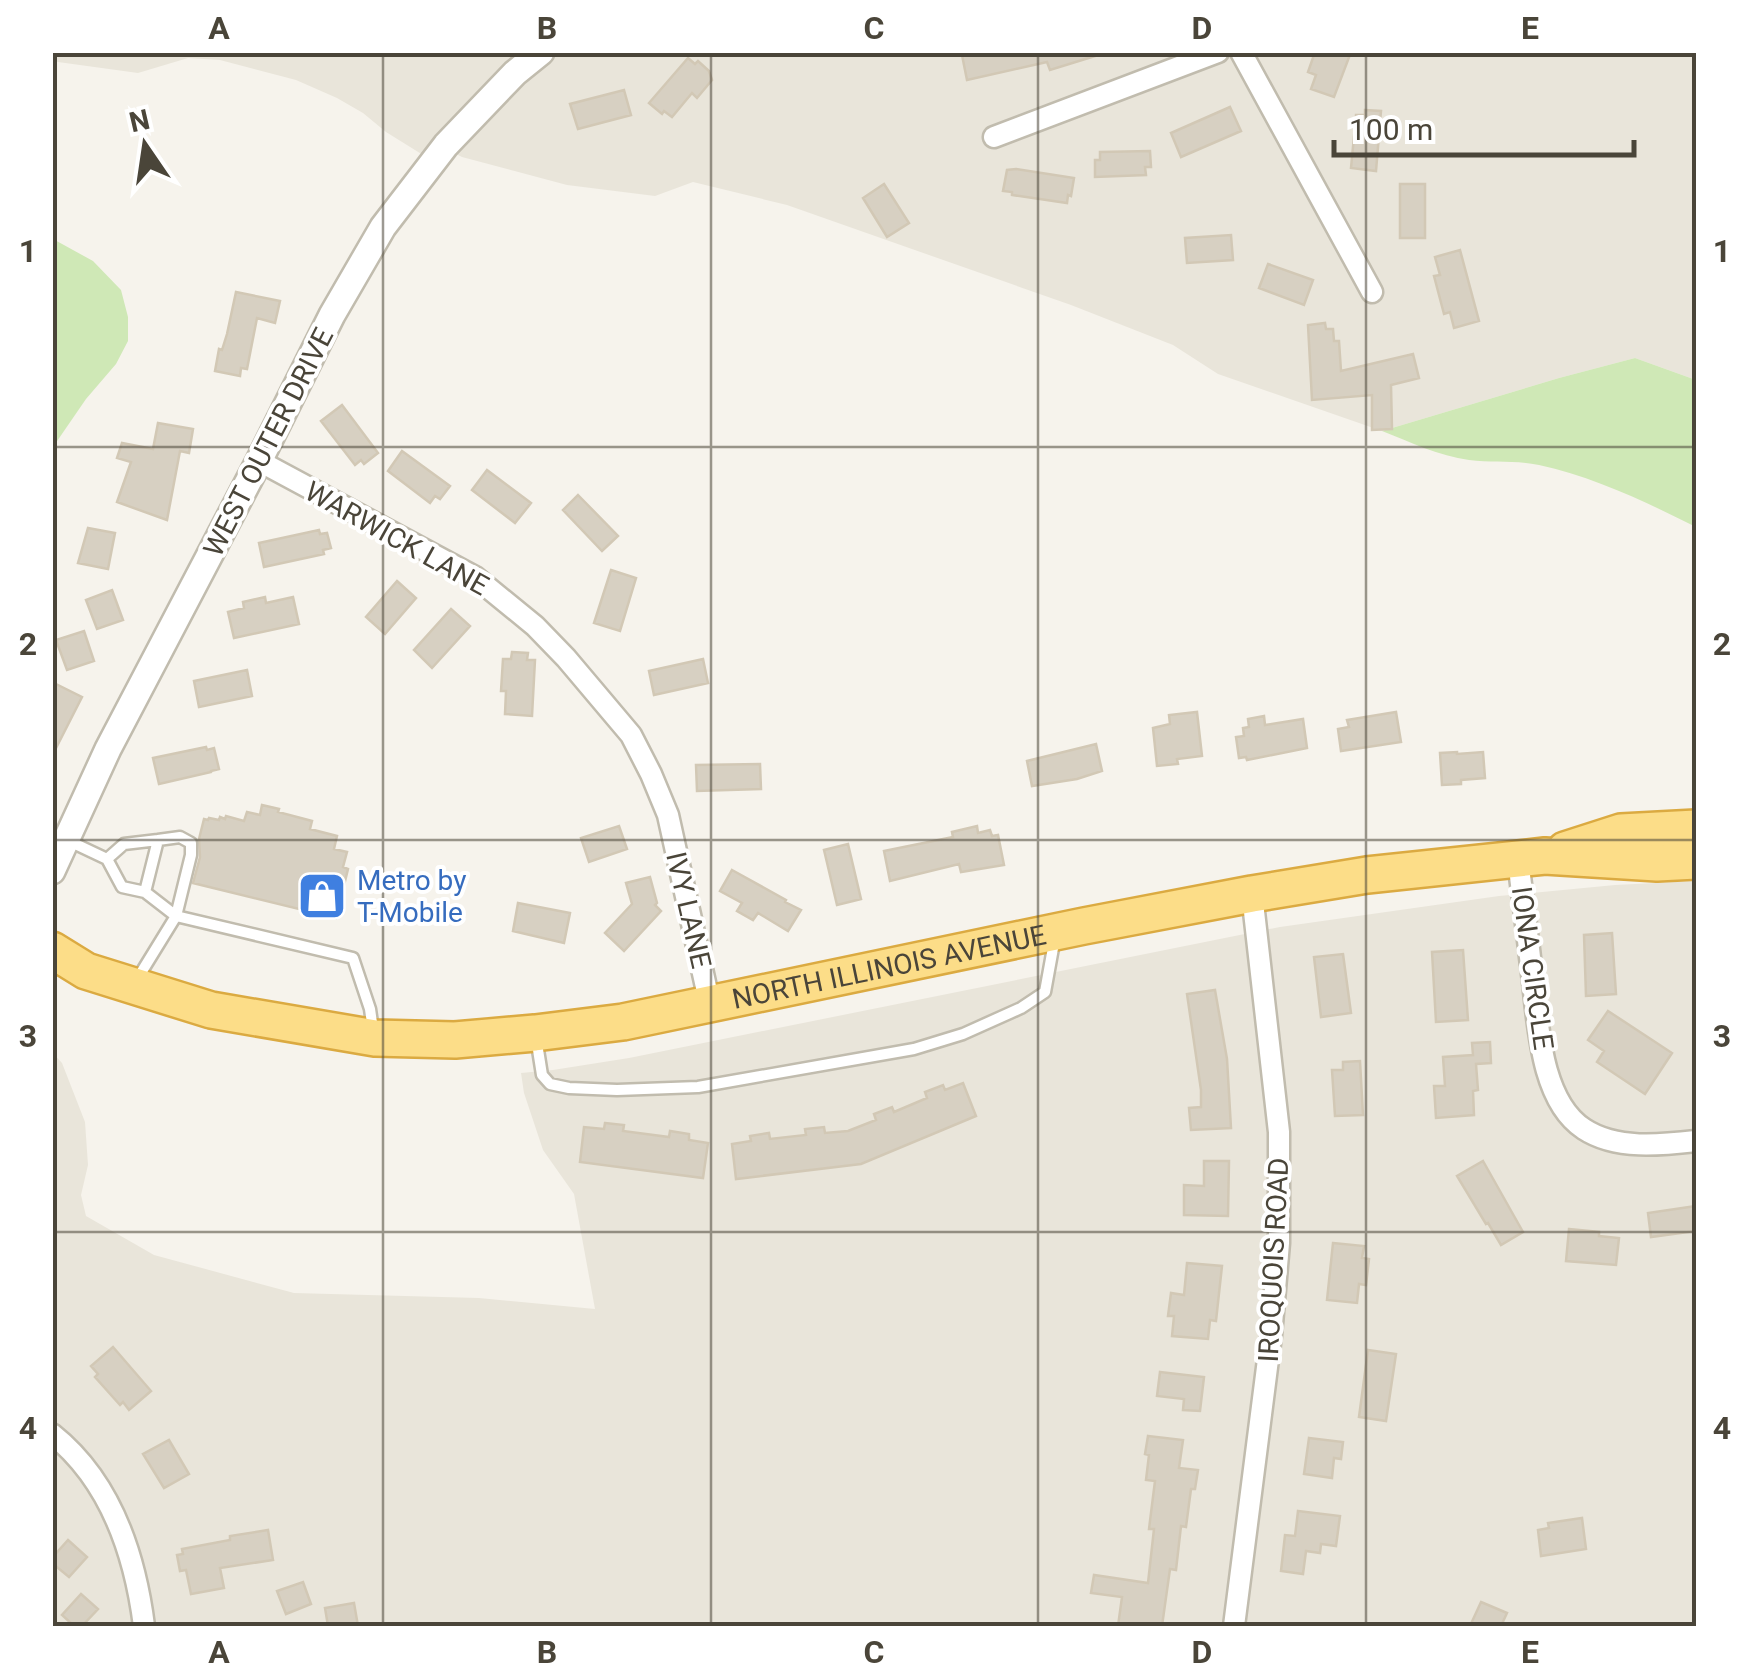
<svg xmlns="http://www.w3.org/2000/svg" width="1749" height="1679" font-family="Roboto,sans-serif">
<rect width="100%" height="100%" fill="#f6f3ec"/>
<path fill="#e9e5da" d="M52 53H1696V380L1635 358 1559 378 1382 431 1218 374 1173 345 1071 305 787 205 693 182 655 196 567 185 462 157 434 143 423 155 386 132 363 113 337 98 296 80 220 60 188 58 138 73 58 62 53 60Z
M1696 881V1626H53L52 1052 62 1063 85 1122 88 1165 81 1195 86 1216 154 1255 294 1293 479 1298 595 1309 574 1194 543 1150 524 1093 521 1073 553 1070 629 1058 1280 927 1499 896 1615 885Z"/>
<path fill="#cfe8b6" d="M53 239 93 261 121 290 128 317V341L116 364 86 399 53 447Z
M1635 358 1696 380V527C1646 502 1594 477 1539 465 1515 460 1493 463 1469 460 1439 456 1410 442 1382 431L1559 378Z"/>
<path fill="#d7d0c2" stroke="#d2c8b5" stroke-width="2.5" d="M972 52H1095V56L1050 70 1047 62 967 80 962 55Z
M1315 52H1351L1334 97 1311 89 1316 75 1308 72Z
M688 58 695 64 698 61 709 71 712 80 697 98 692 93 672 117 664 111 662 114 649 103Z
M624 90 631 115 578 129 570 104Z
M1230 107 1241 131 1181 157 1171 133Z
M1365 110 1381 111 1376 171 1351 168 1356 115H1365Z
M1150 151 1151 167H1145L1146 175 1095 177V160H1100V152Z
M1016 169 1074 178 1071 196 1068 195 1067 203 1012 195V192L1003 191 1007 170Z
M884 184 909 223 887 237 863 198Z
M1400 184H1425V238H1400Z
M1231 235 1233 260 1187 263 1185 238Z
M1460 250 1479 321 1454 328 1450 312 1444 314 1434 276 1440 275 1435 257Z
M1268 264 1313 280 1304 305 1259 288Z
M236 292 280 301 275 323 257 318 247 369 241 368 240 376 215 371 219 349 222 350 227 334Z
M1325 323 1326 329H1333L1334 341H1339L1341 371 1413 354 1419 378 1391 385 1392 429 1372 430V395L1312 400 1308 325Z
M342 405 378 453 364 464 361 460 355 465 321 421Z
M158 423 193 429 189 453 180 451 167 520 117 502 131 462 117 458 122 443 153 449Z
M402 451 450 486 440 499 435 496 430 503 388 471Z
M487 470 531 503 515 523 472 490Z
M578 495 618 536 602 551 563 510Z
M88 528 115 533 108 569 78 563Z
M319 530 320 534 327 533 331 548 323 550 324 554 264 567 259 543Z
M611 570 636 578 620 631 594 623Z
M397 581 416 598 385 634 366 617Z
M112 590 123 620 97 629 86 600Z
M265 597 266 603 293 597 299 624 234 638 228 612 244 608 243 602Z
M451 609 470 626 432 668 414 650Z
M84 631 94 661 67 670 56 640Z
M512 652 528 653 527 660H535L532 716 505 714 506 691H501L503 659H511Z
M703 659 708 683 654 695 649 671Z
M247 670 252 696 199 707 194 681Z
M52 682 82 697 52 756Z
M1197 712 1202 756 1177 759 1178 764 1157 766 1153 728 1170 724 1169 715Z
M1396 712 1401 742 1341 751 1338 729 1349 727 1347 720Z
M1264 716 1265 725 1303 719 1307 748 1247 760 1246 757 1239 758 1236 737 1244 736 1243 728 1249 727 1248 719Z
M1096 744 1102 771 1077 779 1032 786 1027 761Z
M206 747 207 750 214 748 219 769 211 771V772L159 784 153 758Z
M1457 752V754L1483 752 1485 778 1461 780V784L1442 785 1440 753Z
M760 764 761 789 697 791 696 765Z
M262 805 279 809 278 812 312 821 310 829 337 836 334 849 347 852 343 867 348 869 336 918 193 883 200 857 199 839 204 819 208 820 209 818 219 820 220 817 225 819 226 816 244 821 247 812 260 815Z
M619 826 627 849 589 862 581 838Z
M977 826 978 833 990 830 992 836 998 835 1004 865 961 872 959 864 890 881 884 851 953 837 952 832Z
M848 844 861 899 837 905 824 850Z
M732 870 786 900 785 902 801 910 788 931 758 913 753 920 737 911 742 903 720 891Z
M650 877 657 903 655 905 661 911 624 951 605 933 632 904 626 883Z
M518 903 570 913 564 943 513 931Z
M1612 933 1616 994 1586 996 1584 935Z
M1463 950 1468 1020 1436 1022 1432 952Z
M1343 954 1351 1013 1321 1017 1314 957Z
M1215 990 1227 1059 1231 1128 1191 1130 1189 1108 1201 1107V1090L1187 994Z
M1608 1011 1672 1053 1645 1094 1597 1062 1604 1051 1588 1040Z
M1490 1042 1491 1063 1476 1064 1478 1090 1473 1091 1474 1115 1436 1118 1434 1086H1445L1443 1057 1473 1055 1472 1043Z
M1360 1061 1363 1115 1335 1116 1332 1070H1343V1062Z
M963 1083 976 1116 861 1164 736 1179 732 1144 751 1141 750 1136 769 1133 770 1139 806 1135 805 1129 824 1127 825 1133 848 1131 876 1120 874 1114 892 1107 894 1112 927 1098 925 1092 943 1085 945 1090Z
M605 1123 624 1125 623 1131 669 1137 670 1131 689 1134V1140L708 1143 703 1178 580 1162 584 1127 604 1129Z
M1204 1161H1229L1228 1216 1184 1215V1185L1204 1186Z
M1483 1161 1523 1232 1501 1245 1488 1223 1486 1224 1457 1176Z
M1696 1206V1231L1651 1237 1648 1213Z
M1569 1229 1599 1232V1236L1619 1238 1616 1265 1566 1261Z
M1333 1243 1364 1246 1362 1258 1369 1259 1366 1285 1359 1284 1357 1303 1327 1300Z
M1187 1263 1222 1266 1216 1321 1210 1320 1208 1339 1172 1336 1174 1316H1168L1171 1293 1184 1295Z
M113 1347 151 1391 129 1410 123 1402 120 1405 95 1377 98 1374 91 1366Z
M1368 1350 1396 1354 1386 1421 1359 1417Z
M1160 1372 1204 1377 1200 1411 1183 1410 1184 1399 1157 1396Z
M1148 1436 1183 1440 1179 1468 1198 1470 1195 1489H1191L1186 1527 1181 1526 1176 1570 1170 1569 1162 1626H1118L1122 1597 1091 1593 1094 1575 1148 1583 1154 1529H1149L1155 1481 1146 1480 1149 1455 1145 1454Z
M1309 1438 1343 1442 1341 1459 1334 1458 1332 1478 1304 1474Z
M169 1440 189 1474 164 1488 143 1454Z
M1298 1511 1340 1516 1336 1546 1321 1544 1320 1553 1306 1551 1303 1574 1281 1571 1285 1535 1295 1536Z
M1582 1518 1586 1549 1541 1556 1538 1530 1549 1528 1548 1523Z
M268 1530 273 1560 220 1568 224 1588 191 1594 186 1570 180 1571 177 1555 183 1554 182 1549 230 1540V1536Z
M68 1540 87 1557 69 1577 52 1563V1558Z
M303 1582 311 1604 286 1614 277 1591Z
M81 1594 98 1609 82 1626H74L62 1615Z
M1481 1602 1507 1613 1501 1626H1470Z
M354 1603 358 1626H328L325 1608Z"/>
<g fill="none" stroke-linecap="round" stroke-linejoin="round">
<g stroke="#c1bcae" stroke-width="15">
<path id="service" d="M52 833 107 859 124 844 158 840 145 892 176 916 191 855V843L180 837 158 840
M107 859 122 887 145 892
M136 981 176 916 353 958 370 1009 373 1030
M536 1037 542 1075 550 1084 569 1088 617 1090 698 1087 914 1049 963 1034 1021 1008 1045 992 1055 937"/>
</g>
<g stroke="#c1bcae" stroke-width="25">
<path id="minor" d="M1241 52 1372 292
M994 137 1218 52
M259 461 475 577 535 626 566 658 631 735 651 774 668 815 710 1005
M1518 859C1522 894 1527 930 1531 966 1538 1015 1538 1099 1584 1129 1616 1150 1661 1145 1696 1141
M52 1434C111 1481 135 1555 144 1626
M1234 1626 1271 1336 1279 1243V1132L1252 894"/>
</g>
<g stroke="#c1bcae" stroke-width="30">
<path id="tertiary" d="M52 871 108 749 259 461 332 315 383 227 446 145 515 73 541 52"/>
</g>
<g stroke="#dbaa41" stroke-width="40">
<g id="trunk">
<path d="M1565 850 1621 832 1696 828"/>
<path id="s1" d="M52 950 86 971 211 1010 375 1038 455 1040 535 1033 623 1022 1084 926 1252 894 1367 875 1545 856 1657 863 1696 861"/>
</g>
</g>
<use href="#service" stroke="#fff" stroke-width="10"/>
<use href="#minor" stroke="#fff" stroke-width="20"/>
<use href="#tertiary" stroke="#fff" stroke-width="25"/>
<use href="#trunk" stroke="#fcdd88" stroke-width="35"/>
</g>
<path fill="none" stroke="#4a4539" stroke-width="2.5" stroke-opacity="0.55" d="M383 52V1626M711 52V1626M1038 52V1626M1366 52V1626M52 447H1696M52 840H1696M52 1232H1696"/>
<defs>
<g id="shop-square" transform="scale(2.5)"><rect x="-9" y="-9" width="18" height="18" rx="4" fill="#3f7fe0" stroke="#fff"/><path d="M-5-2.5h2.3a2.7 3.5 0 0 1 5.4 0H5L5.5 6h-11ZM-1.5-2.5h3a1.5 2.3 0 0 0-3 0Z" fill="#fff"/></g>
</defs>
<g fill-rule="evenodd">
<use href="#shop-square" x="322" y="896"/>
</g>
<g text-anchor="middle" stroke-width="8" stroke-linejoin="round" paint-order="stroke">
<g font-size="28" fill="#4a4539" stroke="#fff">
<text transform="translate(268 442) rotate(-63)" y="10">WEST OUTER DRIVE</text>
<text transform="translate(397 538) rotate(29)" y="10">WARWICK LANE</text>
<text transform="translate(689 910) rotate(77)" y="10">IVY LANE</text>
<text dy="10" stroke="none"><textPath href="#s1" startOffset="858">NORTH ILLINOIS AVENUE</textPath></text>
<text transform="translate(1533 968) rotate(82)" y="10">IONA CIRCLE</text>
<text transform="translate(1273 1260) rotate(-87)" y="10">IROQUOIS ROAD</text>
</g>
<g font-size="28" fill="#366cbe" stroke="#fff" text-anchor="start">
<text x="357" y="890">Metro by<tspan x="357" dy="32">T-Mobile</tspan></text>
</g>
</g>
<rect width="1749" height="1679" fill="none" stroke="#ffffff" stroke-width="110"/>
<g transform="translate(145 145) rotate(347)" stroke="#ffffff" stroke-width="8" paint-order="stroke">
<path d="M0-8L18 38L0 25L-18 38Z" fill="#4a4539"/>
<text y="-15" font-size="28" font-weight="bold" text-anchor="middle" fill="#4a4539">N</text>
</g>
<path d="M1334 140v15h300v-15" fill="none" stroke="#4a4539" stroke-width="5"/>
<text x="1349" y="140" font-size="30" fill="#4a4539" stroke="#ffffff" stroke-width="8" paint-order="stroke">100 m</text>
<rect x="55" y="55" width="1639" height="1569" fill="none" stroke="#4a4539" stroke-width="4"/>
<g font-size="32" text-anchor="middle" font-weight="bold" fill="#4a4539">
<text x="219" y="39">A</text>
<text x="547" y="39">B</text>
<text x="874" y="39">C</text>
<text x="1202" y="39">D</text>
<text x="1530" y="39">E</text>
<text x="28" y="262">1</text>
<text x="1722" y="262">1</text>
<text x="28" y="655">2</text>
<text x="1722" y="655">2</text>
<text x="28" y="1047">3</text>
<text x="1722" y="1047">3</text>
<text x="28" y="1439">4</text>
<text x="1722" y="1439">4</text>
<text x="219" y="1663">A</text>
<text x="547" y="1663">B</text>
<text x="874" y="1663">C</text>
<text x="1202" y="1663">D</text>
<text x="1530" y="1663">E</text>
</g>
</svg>
